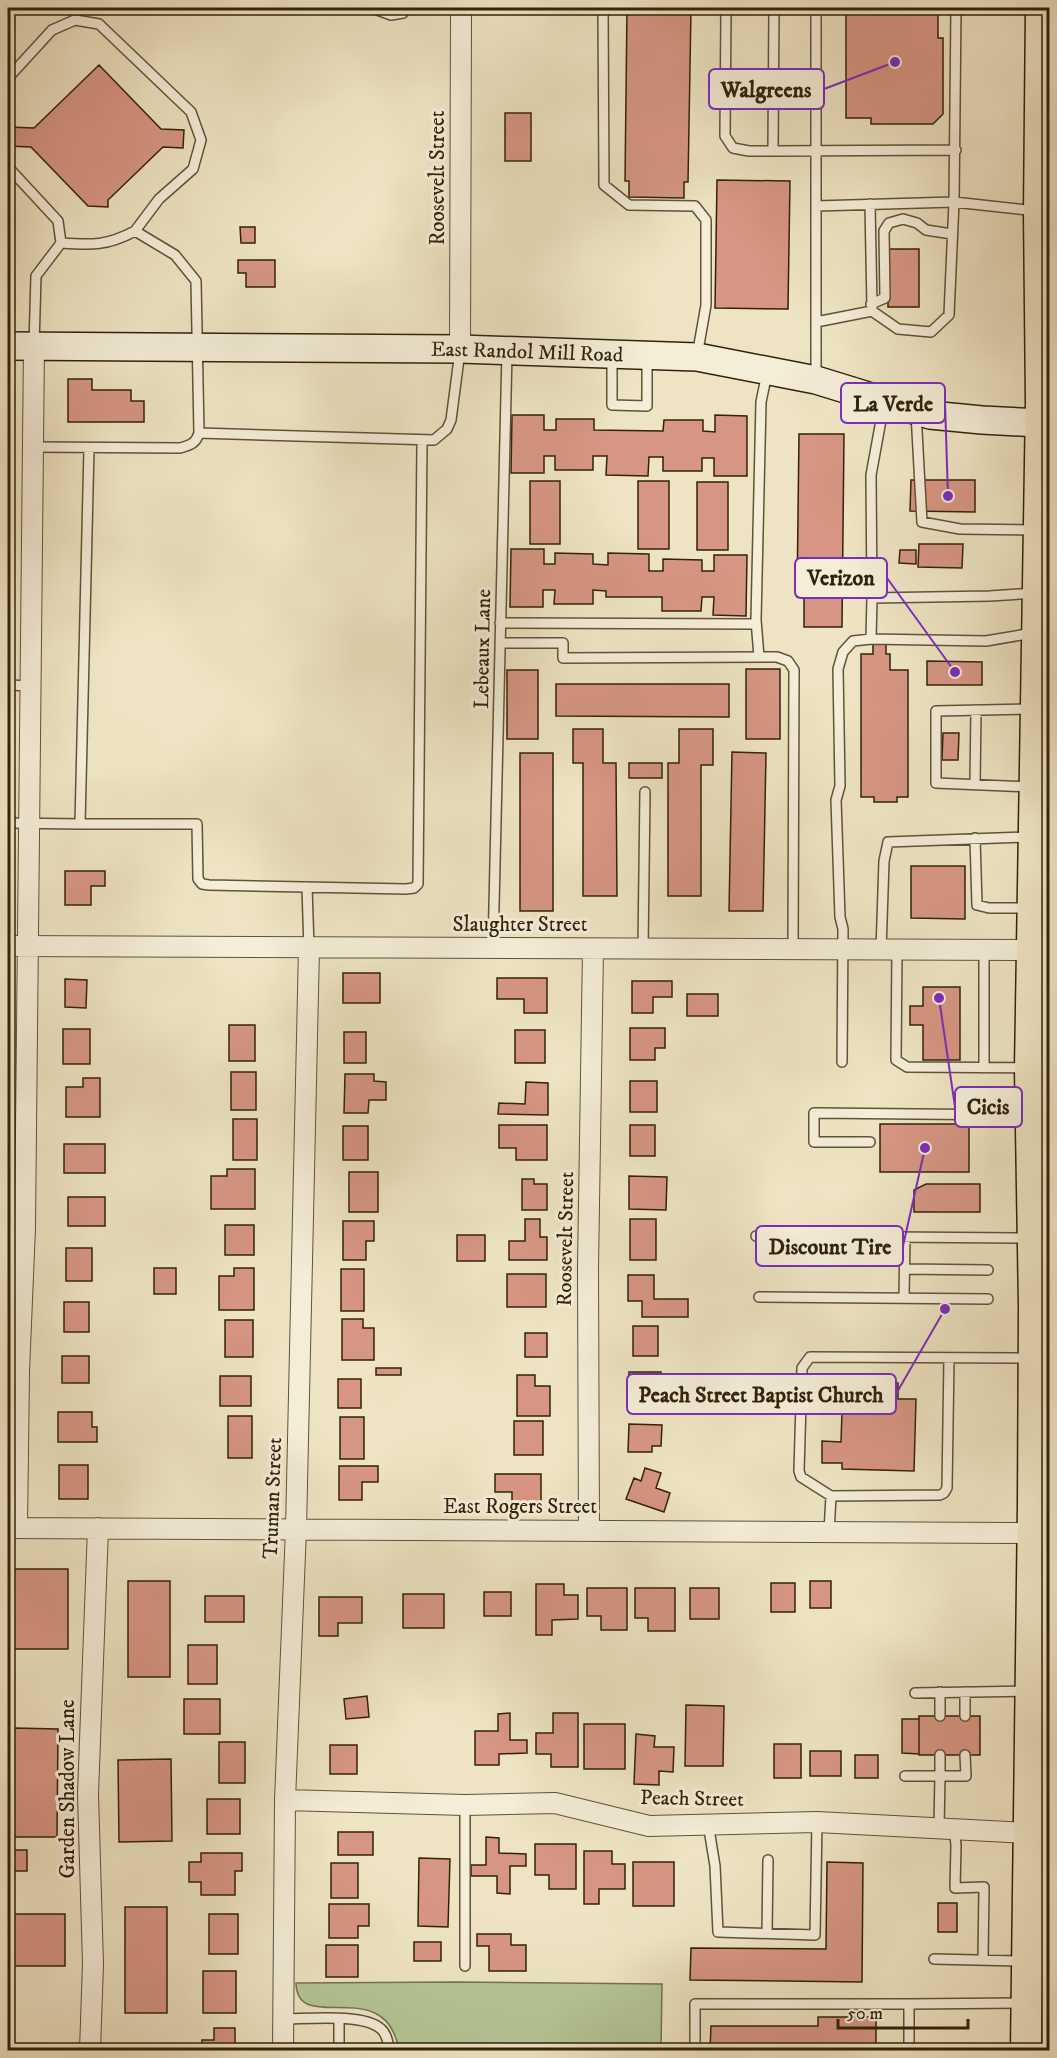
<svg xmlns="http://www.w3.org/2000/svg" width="1057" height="2058" font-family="'IM FELL DW Pica',serif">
<rect width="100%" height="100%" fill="#eee4c3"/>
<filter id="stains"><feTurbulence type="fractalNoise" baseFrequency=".00333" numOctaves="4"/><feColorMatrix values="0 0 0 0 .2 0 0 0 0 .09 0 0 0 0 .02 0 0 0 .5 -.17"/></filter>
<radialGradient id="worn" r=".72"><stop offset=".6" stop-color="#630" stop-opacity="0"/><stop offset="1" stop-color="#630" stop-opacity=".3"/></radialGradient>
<path fill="#b5c596" stroke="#747450" stroke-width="1.5" d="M456 1982 662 1984 661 2050H399C385 1972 297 2037 296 1983Z"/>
<path fill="#d79683" stroke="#32220b" stroke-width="1.5" d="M627 8H691L688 182H684V198L629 197V181H625Z
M846 8H874V14H938V38H943V114L933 124H871V118H846Z
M99 65 161 129 184 130 183 148 163 147 108 200V207L88 206 31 147 8 146V127L34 128Z
M505 113H531V161H505Z
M717 180 790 181 788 309 715 308Z
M240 227H255V243H241Z
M888 249H919V307H888Z
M238 260H275V287H246V273H238Z
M68 379H92V390H131V401H144V422H68Z
M512 415H544V430H556V419H594V430L663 431 664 420H703V431L715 432V415L747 416V476H714V458H702V471H663V457H649L648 476 606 475 607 456H593V470H555V456H544V473H511Z
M799 434H844L842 627H804V598L797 597Z
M911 480H975V512L910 511Z
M530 481H560V544H530Z
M638 481H669V549H638Z
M697 482H728V550H697Z
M919 544H963L962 568 918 567Z
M511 549H544V564H555V553L593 554V564L608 565V553L649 554V571H663V559L702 560V571H714V555H747L746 616 713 615 714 597H702L701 611H662V597H606V591L593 590V604H554L555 590H543V607H510Z
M900 550H916V564L899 563Z
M873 644H886V654H890V670H908V797H897V802H874V797H861V654H873Z
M927 661 982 662V685H927Z
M746 669H780V739H746Z
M507 670H538V739H507Z
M556 684H729V717L556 716Z
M573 729H603V763H616L617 896H583V763H573Z
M679 729H713V765H701V896H668V763H679Z
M943 733H959L958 760H942Z
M732 752 766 753 763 911H729Z
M520 753H553V911H520Z
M629 763H662V778H629Z
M911 866H965V919L911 918Z
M65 871H105V886H91V905H65Z
M343 973H380V1003H343Z
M497 978H547V1013H524V999H497Z
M65 979 87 980 86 1008 65 1007Z
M632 981H672V997H653V1013H632Z
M923 987H960V1060H923V1025H910V1006H923Z
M687 994H718V1016H687Z
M229 1025H255V1061H229Z
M630 1028H665V1048H655V1060H630Z
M63 1029H90V1064H63Z
M515 1030H545V1063H515Z
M344 1032H366V1063H344Z
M231 1072H256V1110H231Z
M345 1074H374V1081L386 1082V1100H369L368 1113H344Z
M83 1078H100V1117H66V1087H83Z
M630 1081H657V1112H630Z
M526 1082 548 1083V1115L498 1114 499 1103 525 1104Z
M233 1119H257V1160H233Z
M880 1124H969V1172H880Z
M499 1125H547V1160H516V1148H499Z
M630 1125H655V1156H630Z
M343 1126H368V1160H343Z
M64 1144H105V1173H64Z
M227 1169H255V1209H211V1176H227Z
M349 1172H378V1212H349Z
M629 1176 667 1177 666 1210 629 1209Z
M522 1179H534V1184H547V1210H522Z
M926 1184H980V1212H914V1190Z
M68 1197H105V1226H68Z
M525 1219H540V1237H547V1260H509V1241H525Z
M630 1219H656V1260H630Z
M343 1221H374V1241H366V1260H343Z
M225 1225H254V1255H225Z
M457 1235H485V1261H457Z
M66 1248H92V1281H66Z
M154 1268H176V1294H154Z
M234 1268H254V1310H219V1276H234Z
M341 1269H364V1311H341Z
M507 1274H546V1307H507Z
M628 1275H654V1299H688V1317H642V1301H628Z
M64 1302H89V1332H64Z
M342 1319H363V1328H374V1360H342Z
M225 1320H253V1357H225Z
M633 1326H658V1356H633Z
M525 1333H547V1357H525Z
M62 1356H89V1383H62Z
M376 1368H401V1375H376Z
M629 1372H661V1408H629Z
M517 1375H535V1386H550V1416H517Z
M220 1376H251V1406H220Z
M338 1379H361V1408H338Z
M843 1382 898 1383V1399H916L914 1471 842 1469V1463H822V1441L841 1442Z
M58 1412H92V1427H97V1442H58Z
M228 1416H252V1458H228Z
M340 1417H364V1459H340Z
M514 1421H543V1455H514Z
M629 1424 662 1425 661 1446H652V1452H628Z
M59 1465H88V1499H59Z
M339 1466H378V1482H362V1500H339Z
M645 1468 661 1473 656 1488 670 1493 664 1512 626 1499 634 1478 641 1481Z
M495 1474H541V1507H512V1492H495Z
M13 1569H68V1649H13Z
M128 1581H170V1677H128Z
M810 1581H831V1608H810Z
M771 1583H795V1612H771Z
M536 1584H564V1595H578V1619L552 1620V1635H536Z
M587 1588H627V1630H601V1616H587Z
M635 1588H675V1631H648V1618H635Z
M690 1588H719V1619H690Z
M484 1592H511V1616H484Z
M403 1594H444V1628H403Z
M205 1596H244V1622H205Z
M319 1597H362V1623H338V1636H319Z
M188 1645H217V1684H188Z
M367 1696 369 1717 346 1719 344 1699Z
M184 1699H220V1734H184Z
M686 1705 724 1706 723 1766H685Z
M510 1713V1740H527V1753L499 1754V1765H475V1731H498V1714Z
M553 1713H578V1767H551V1754H536V1733H553Z
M919 1716H980V1755H919Z
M902 1719H919V1754L902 1753Z
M584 1724H625V1769H584Z
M14 1728 58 1729 57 1837H14Z
M636 1734 655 1736 654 1747H674L673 1772 659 1771V1785L634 1784Z
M219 1742H245V1783H219Z
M774 1744H801V1778H774Z
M330 1745H357V1774H330Z
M810 1751H841V1776H810Z
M855 1755H878V1778H855Z
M171 1759 172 1841 119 1842 118 1760Z
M207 1799H240V1834H207Z
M338 1832H373V1855H338Z
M486 1837 499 1838V1853L526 1854V1866H510V1894L497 1893V1876H471V1865H486Z
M535 1844H576V1889H549V1875H535Z
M8 1850H27V1871H8Z
M584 1851H612V1864H625V1889H599V1904H584Z
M201 1853H242V1871H235V1895H201V1882H189V1862H201Z
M419 1858 450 1859 448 1927 418 1926Z
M633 1862H674V1906H633Z
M827 1862 863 1863 862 1982 690 1980 691 1948 826 1949Z
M331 1863H358V1898H331Z
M938 1903H957V1932H938Z
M329 1904H369V1926H358V1938H329Z
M125 1907H167V2013H125Z
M9 1914H65V1966H9Z
M209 1914H238V1954H209Z
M477 1934H511V1945H526V1971H489V1946H477Z
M414 1942H441V1961H414Z
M326 1945H358V1977H326Z
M203 1971H236V2013H203Z
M818 2017H876V2050H710L711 2026H818Z
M214 2028H235V2050H202V2040H214Z"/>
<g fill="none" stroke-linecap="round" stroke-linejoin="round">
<g stroke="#615239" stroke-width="12">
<path id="lane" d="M372 8 391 15 403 13 406 8
M603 8 604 185 629 205 695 206 706 220V305L697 356
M726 8 725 136 733 148 749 151H773L956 150
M956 8 954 202 1036 211
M8 78 52 30 75 20 99 24 191 112 201 140 193 169 159 199 135 231
M773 151 774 8
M8 167 58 221 61 243
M870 204 872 307
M816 206 954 202 949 315 931 332 898 329 872 311 816 322
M871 304 885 298 884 231 889 223 903 219 917 223 926 230 952 234
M34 345 36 276 61 243C92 245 107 246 135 231L175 255 196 281 199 433 434 440 447 429 451 420 460 351
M612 357V405L647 406V359
M816 378V8
M884 404 871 475 872 598 990 596 1035 593
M916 413 922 522 960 529 1035 530
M33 447 180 448C191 445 196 443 199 433
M872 598 871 639 986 641 1033 633
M500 623 756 624
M500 643H563V658L777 657 788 661 794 670 793 950
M759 657 756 620 761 402 767 373
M8 685 30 686
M975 784 976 710
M1032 787 936 783V711L1033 709
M8 823 80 824 89 448
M80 824H197L198 879 202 884 209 885 406 889 414 888 418 884 422 441
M975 838 977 905 989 908H1027
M307 887 309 948
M493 948 507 352
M643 949 645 792
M881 950 884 861 888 842 1028 837
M897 950 896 1060 907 1067 1050 1068
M984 950V1068
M842 1062 843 929 840 917 836 800 840 786 838 669 843 652 853 641 871 639
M870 1142H814V1113L1025 1115
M756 1236 1028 1238
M905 1269 988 1270
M759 1297 988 1299
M904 1298 905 1237
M831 1496 940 1495 944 1493 947 1488 949 1358
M829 1532 831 1496 801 1477 799 1471 802 1368 810 1357 1030 1358
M940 1692V1716
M965 1692V1716
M915 1693 1027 1691
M940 1755V1776H966L965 1755
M905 1776H940L939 1828
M708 1823 715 1866 718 1932 815 1935 817 1822
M954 1829 956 1845 955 1888 984 1887 983 1960
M767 1933 768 1860
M934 1959 1022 1961
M465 1966V1805
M283 2019C307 2019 364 2013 381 2029 386 2033 389 2044 389 2050
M339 2019V2050
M695 2050V2004H909
M909 2050V2004L1022 2003"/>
</g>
<g stroke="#615239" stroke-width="22">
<path id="street" d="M460 349 461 8
M8 946 1032 950
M8 1528 1033 1533
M17 1528 19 1371 25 1228 34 346
M589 1531 588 1268 593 949
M285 1800 465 1805 555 1803 649 1826 817 1822 1029 1833
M90 2050 93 1964 88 1794 98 1528
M283 2050 285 1800 296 1529 309 948"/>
</g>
<g stroke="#32220b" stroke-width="30">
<g id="secondary">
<path id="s1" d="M8 346 460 349 697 357 816 380 930 415 982 420 1040 423 1050 427"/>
</g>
</g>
<g stroke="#32220b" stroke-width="33">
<path id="primary" d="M1026 2050 1033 1503 1034 1307 1030 1069 1041 403 1039 212 1041 8"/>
</g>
<use href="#lane" stroke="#f4edd8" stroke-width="9"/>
<use href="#street" stroke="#f4edd8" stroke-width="20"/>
<use href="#secondary" stroke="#f4edd8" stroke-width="27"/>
<use href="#primary" stroke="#eee4c3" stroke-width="30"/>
</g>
<g text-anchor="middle" stroke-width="6" stroke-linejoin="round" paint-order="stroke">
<g font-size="21" fill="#32220b" stroke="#f4edd8">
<text transform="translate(437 178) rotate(-90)" y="7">Roosevelt Street</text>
<text dy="7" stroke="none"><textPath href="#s1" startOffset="519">East Randol Mill Road</textPath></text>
<text transform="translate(482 649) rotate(-89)" y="7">Lebeaux Lane</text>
<text x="520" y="931">Slaughter Street</text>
<text transform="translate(565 1239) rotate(-89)" y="7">Roosevelt Street</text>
<text transform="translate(272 1498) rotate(-88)" y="7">Truman Street</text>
<text x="520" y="1513">East Rogers Street</text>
<text transform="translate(67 1789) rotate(-90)" y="7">Garden Shadow Lane</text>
<text transform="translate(692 1798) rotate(1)" y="7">Peach Street</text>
</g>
</g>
<path fill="none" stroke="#7b2cbf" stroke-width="2" d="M895 62L824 89M948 496L945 403M955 672L887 578M939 998L955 1107M925 1148L903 1246M945 1309L896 1394"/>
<g fill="#7b2cbf" stroke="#f4edd8" stroke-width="2">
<circle cx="895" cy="62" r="6"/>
<circle cx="948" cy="496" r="6"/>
<circle cx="955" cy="672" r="6"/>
<circle cx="939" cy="998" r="6"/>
<circle cx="925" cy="1148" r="6"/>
<circle cx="945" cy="1309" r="6"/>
</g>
<g fill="#f4edd8" stroke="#7b2cbf" stroke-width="2">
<rect x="709" y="69" width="115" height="40" rx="6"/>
<rect x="841" y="383" width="104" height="40" rx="6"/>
<rect x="795" y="558" width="92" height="40" rx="6"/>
<rect x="955" y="1087" width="67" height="40" rx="6"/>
<rect x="756" y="1226" width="147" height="40" rx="6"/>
<rect x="627" y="1374" width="269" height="40" rx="6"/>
</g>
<g font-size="22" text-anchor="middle" font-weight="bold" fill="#32220b">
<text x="766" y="97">Walgreens</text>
<text x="893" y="411">La Verde</text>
<text x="841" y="585">Verizon</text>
<text x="988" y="1114">Cicis</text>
<text x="830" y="1254">Discount Tire</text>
<text x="761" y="1402">Peach Street Baptist Church</text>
</g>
<rect width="1057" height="2058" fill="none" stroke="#eee4c3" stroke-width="30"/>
<rect x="9" y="9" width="1039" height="2040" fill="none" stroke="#32220b" stroke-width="3"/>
<rect x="15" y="15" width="1027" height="2028" fill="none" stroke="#32220b" stroke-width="1.5"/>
<path d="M838 2019v9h130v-9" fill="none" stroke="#32220b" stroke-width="3"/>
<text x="847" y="2019" font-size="18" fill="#32220b" stroke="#f4edd8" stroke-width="4.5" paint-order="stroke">50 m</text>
<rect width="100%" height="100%" filter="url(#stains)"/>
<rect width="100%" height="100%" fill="url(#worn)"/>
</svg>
